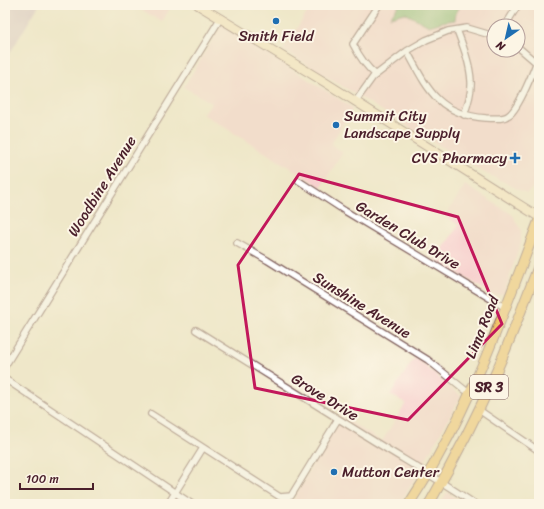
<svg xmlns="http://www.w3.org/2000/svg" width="544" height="509" font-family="Sriracha,sans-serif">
<rect width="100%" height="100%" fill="#fcf5e5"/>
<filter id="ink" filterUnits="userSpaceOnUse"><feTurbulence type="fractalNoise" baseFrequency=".025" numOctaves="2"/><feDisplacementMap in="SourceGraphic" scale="8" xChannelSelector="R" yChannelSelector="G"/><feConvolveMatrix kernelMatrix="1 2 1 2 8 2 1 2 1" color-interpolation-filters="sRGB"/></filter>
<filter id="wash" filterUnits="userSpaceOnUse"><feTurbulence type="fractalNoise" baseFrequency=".012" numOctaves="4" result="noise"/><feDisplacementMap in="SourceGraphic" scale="16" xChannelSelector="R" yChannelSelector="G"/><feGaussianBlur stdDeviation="0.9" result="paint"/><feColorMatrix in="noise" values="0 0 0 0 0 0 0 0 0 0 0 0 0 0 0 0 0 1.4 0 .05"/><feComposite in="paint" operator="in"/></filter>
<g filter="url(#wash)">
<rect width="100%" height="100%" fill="#efe7c9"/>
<path fill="#f7d0ce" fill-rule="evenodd" d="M134 5H172L162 22Z
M312 5H539V184L526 193 481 171 283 50ZM494 26H518V50H494Z
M222 24 353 108 331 144 343 152 321 187 203 114 212 103 184 87Z
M465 185 513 215 517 224 521 229V242L504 294 494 295 435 260 459 225 445 216Z
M415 357 461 396 424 463 400 504H291L339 415 382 441 406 403 390 395Z
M447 492 465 504H440Z"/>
<path fill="#d2bec4" d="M5 5H39L5 61Z"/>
<path fill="#85b671" stroke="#686a4e" d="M399 5H461L456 13 455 20 442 22 429 26 405 13 390 17Z"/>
</g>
<g filter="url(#ink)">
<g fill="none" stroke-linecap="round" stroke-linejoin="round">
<g stroke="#846562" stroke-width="8">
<path id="minor" d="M505 26 518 5
M457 30C463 46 470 63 471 81 472 92 468 104 464 115
M518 47 539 65
M407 51C427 88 438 115 486 118 493 118 503 120 509 115 519 108 535 68 539 55
M376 75C365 66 359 56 353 44L379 5
M355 102 373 77 407 51 426 40 448 31 467 28 494 36
M299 181 345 211 506 308
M237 243 267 260 428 360 465 390 470 392
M196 330C251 364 306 399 361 433 399 457 438 479 475 504
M5 366 220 19
M5 379 192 504
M479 410 539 451
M151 414 280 497 291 496 338 419
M168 504 203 448"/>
</g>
<g stroke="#846562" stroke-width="10">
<path id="secondary" d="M198 5 323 81 539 217"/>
</g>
<g stroke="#846562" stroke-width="11">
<path id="trunk" d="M409 504C418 489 428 475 436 460 479 384 508 301 539 220
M429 504C454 461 477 416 497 370 512 336 525 300 539 265"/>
</g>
<use href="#minor" stroke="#fff" stroke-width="5.5"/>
<use href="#secondary" stroke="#f9e7c3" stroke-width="8"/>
<use href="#trunk" stroke="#f1c369" stroke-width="9"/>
</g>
</g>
<path d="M0 0H544V509H0ZM299 174 458 217 502 324 408 420 255 388 238 265Z" fill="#efe7c9" fill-opacity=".55" fill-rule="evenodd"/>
<path fill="none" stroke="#c2185b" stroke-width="3" stroke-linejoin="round" d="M299 174 458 217 502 324 408 420 255 388 238 265Z"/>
<g fill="#1f6fb2" stroke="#fcf5e5" stroke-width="1.5">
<circle cx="276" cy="21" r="4"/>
<circle cx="336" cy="125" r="4"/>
<path d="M513 152h4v4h4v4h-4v4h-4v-4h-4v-4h4z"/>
<circle cx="334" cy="472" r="4"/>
</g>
<g text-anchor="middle" stroke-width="4" stroke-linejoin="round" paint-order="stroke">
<rect fill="#fcf5e5" stroke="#7f5f63" stroke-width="1" x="470" y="375" width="38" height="24" rx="3"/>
<g font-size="14" font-weight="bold" fill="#4a1f2b">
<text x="489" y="392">SR 3</text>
</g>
<g font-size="15" fill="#4a1f2b" stroke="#fcf5e5" text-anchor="start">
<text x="276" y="41" text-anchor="middle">Smith Field</text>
<text x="344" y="121">Summit City<tspan x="344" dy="17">Landscape Supply</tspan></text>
<text x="507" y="163" text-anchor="end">CVS Pharmacy</text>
<text x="342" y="477">Mutton Center</text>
</g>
<g font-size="15" fill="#4a1f2b" stroke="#fcf5e5">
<text transform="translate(102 186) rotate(-58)" y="5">Woodbine Avenue</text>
<text transform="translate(408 235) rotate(31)" y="5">Garden Club Drive</text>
<text transform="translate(362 305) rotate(32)" y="5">Sunshine Avenue</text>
<text transform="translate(482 327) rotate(-68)" y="5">Lima Road</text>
<text transform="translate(325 397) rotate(32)" y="5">Grove Drive</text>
</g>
</g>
<rect width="544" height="509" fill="none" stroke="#fcf5e5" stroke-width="20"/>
<g transform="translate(506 38) rotate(214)"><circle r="19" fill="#fcf5e5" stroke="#b59f9b"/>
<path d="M0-3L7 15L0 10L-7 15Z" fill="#1f6fb2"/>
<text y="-6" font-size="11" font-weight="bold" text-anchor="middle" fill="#4a1f2b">N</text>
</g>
<path d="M20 483v6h73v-6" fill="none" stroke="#4a1f2b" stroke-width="2"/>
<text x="26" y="483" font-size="12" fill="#4a1f2b" stroke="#fcf5e5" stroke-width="3" paint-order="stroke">100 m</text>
</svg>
